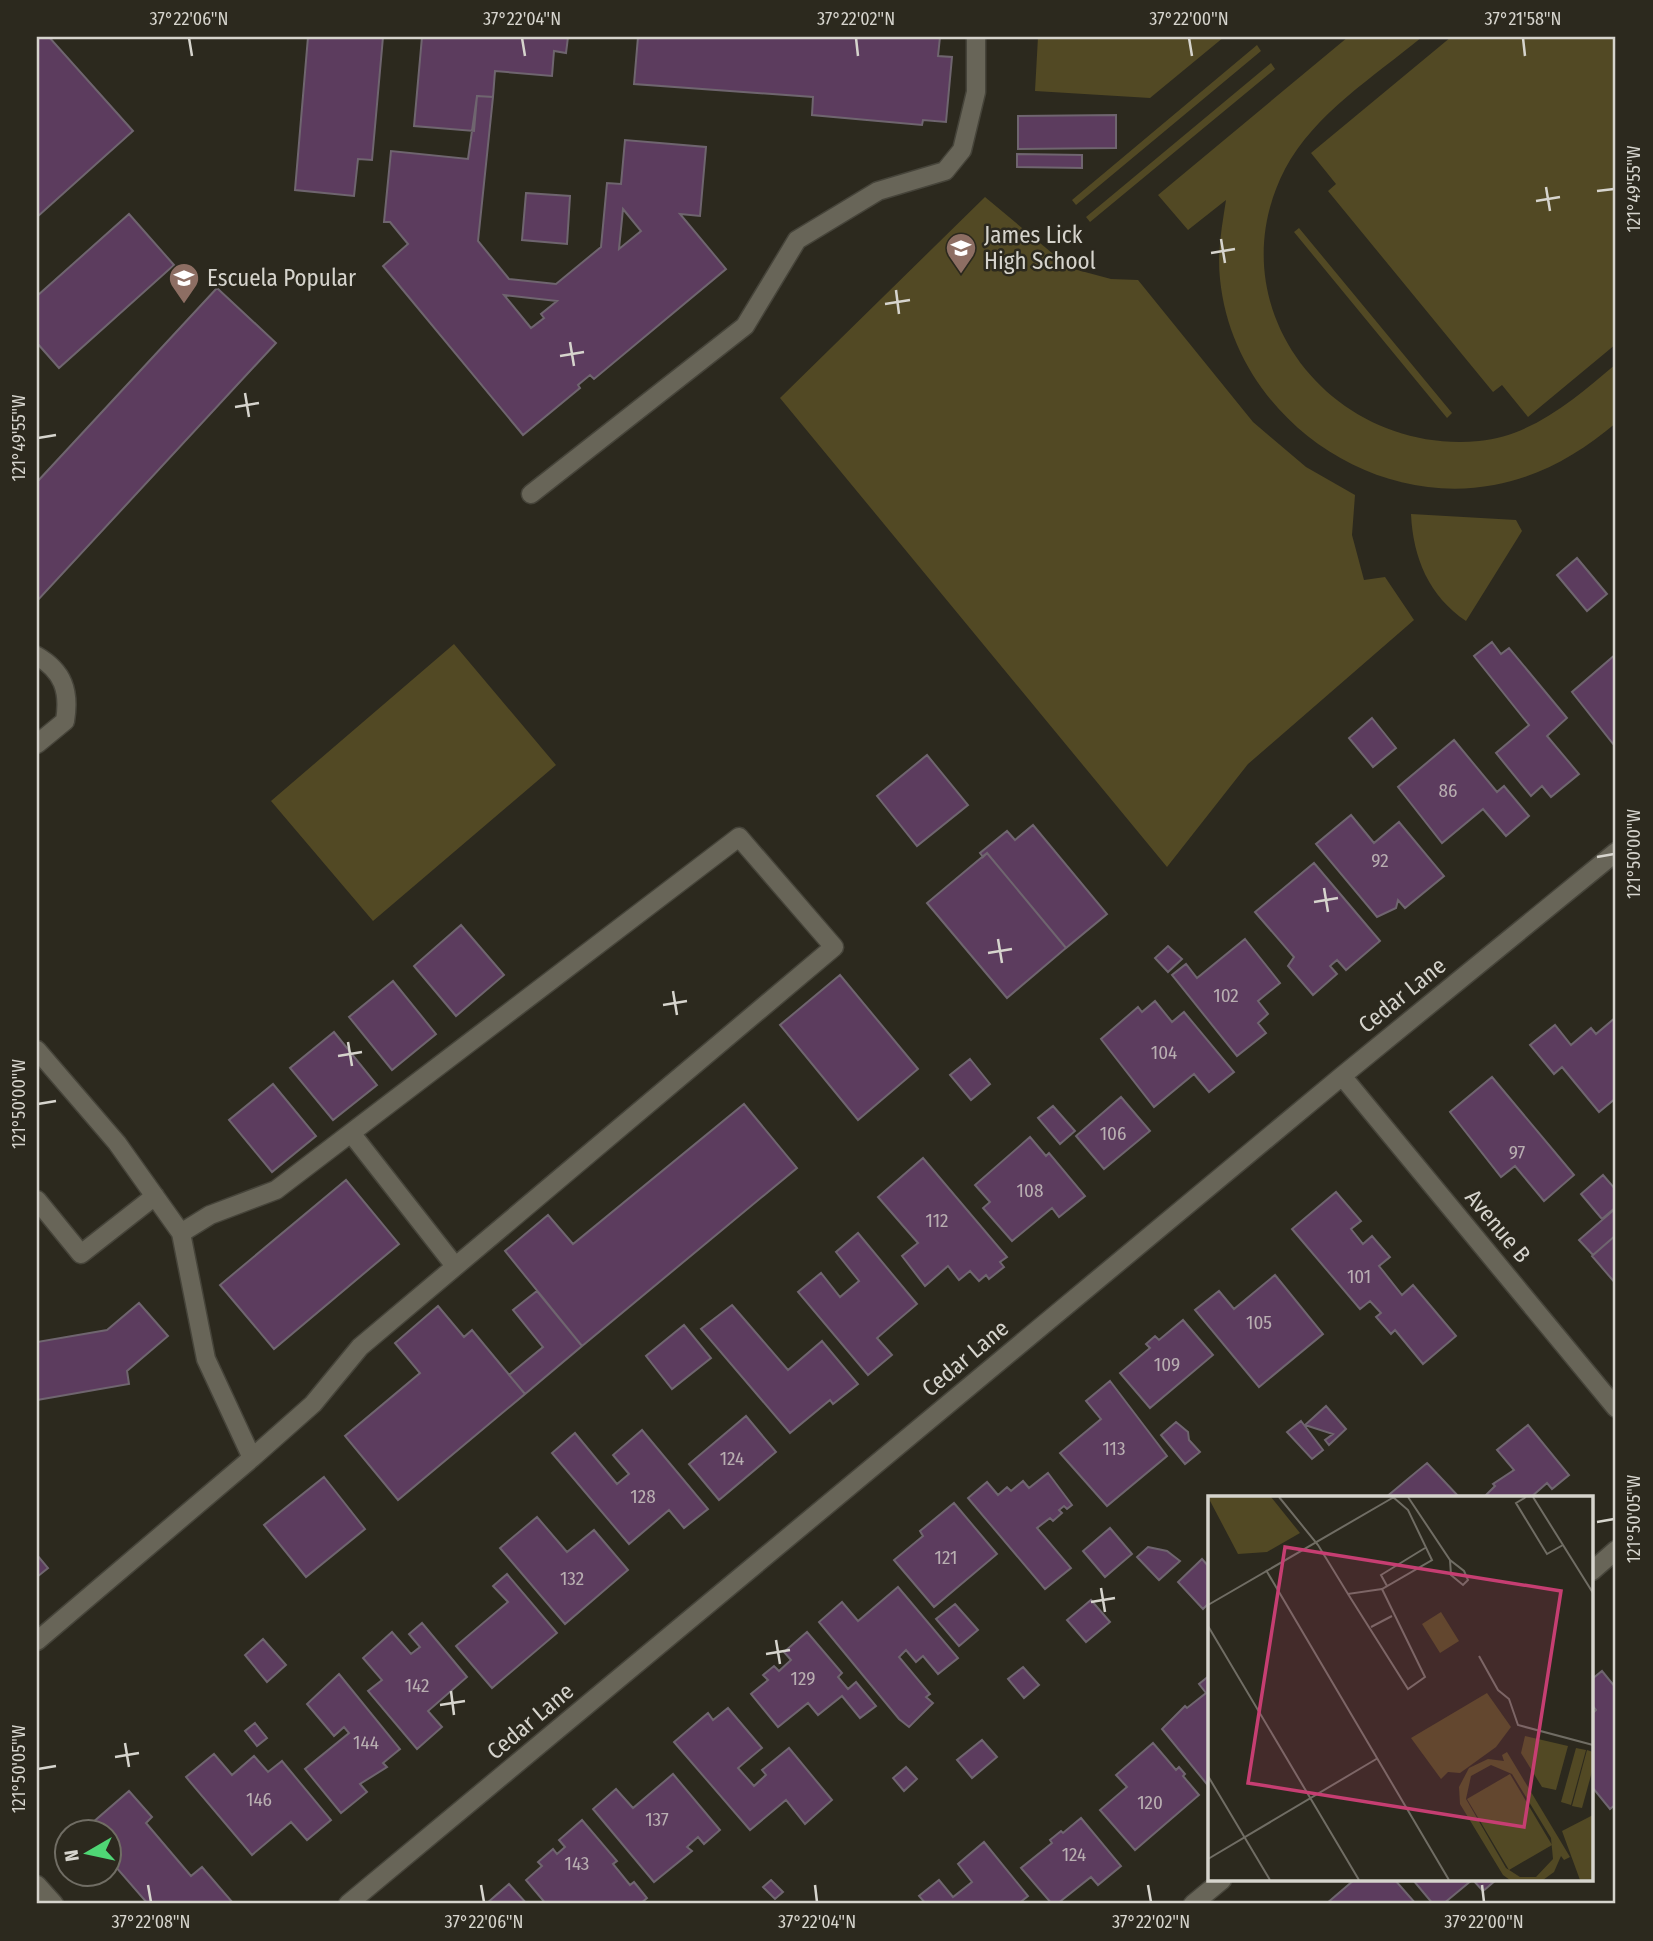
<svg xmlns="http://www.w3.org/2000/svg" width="1653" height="1941" font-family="'Fira Sans Condensed',sans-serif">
<rect width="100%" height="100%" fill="#2c291e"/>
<path fill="#524924" d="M1038 37H1224L1150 98 1035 91Z
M1348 37H1422C1375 76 1314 114 1285 169 1214 307 1331 455 1479 441 1533 436 1577 397 1616 364V423C1580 453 1542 476 1494 485 1365 509 1233 411 1220 279 1217 252 1222 226 1226 200L1188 230 1158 195Z
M1451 37H1616V344L1528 417 1502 385 1493 392 1328 191 1336 184 1311 153Z
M1257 45 1261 51 1076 205 1072 200Z
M1271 63 1275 69 1090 222 1086 217Z
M985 197 1070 268 1111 279 1138 280 1253 422 1306 467 1355 495 1352 535 1364 580 1385 577 1414 620 1248 764 1167 867 780 398Z
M1299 228 1452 413 1447 418 1294 232Z
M1411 514 1516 520 1522 531 1466 621C1429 596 1413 558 1411 514Z
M454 644 556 765 373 921 271 801Z"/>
<path fill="#5c3c5e" stroke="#6f656f" stroke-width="2" fill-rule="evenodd" d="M37 37H49L133 131 37 217Z
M308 37H383L372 160 358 159 354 196 295 190Z
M422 37H568L566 53 554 51 552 76 495 71 493 97 477 96 474 131 414 126Z
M638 37H940L938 56 952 57 946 122 923 120 922 125 812 115 813 97 634 84Z
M477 96 493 97 478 241 509 279 556 284 601 247 607 183 621 184 625 140 706 147 700 216 680 214 726 269 594 379 590 375 578 385 580 388 523 435 383 266 408 244 390 222H384L391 151 468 159ZM623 209 641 231 619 249ZM504 295 557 301 541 314 544 318 531 328Z
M1116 115V148L1018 149V116Z
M1017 154 1082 155V168L1017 167Z
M526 193 570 196 567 244 522 240Z
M129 214 174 265 59 368 37 343V296Z
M217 288 276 343 37 601V482Z
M1577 558 1607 594 1587 611 1557 575Z
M1492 642 1501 654 1509 648 1567 718 1547 736 1579 774 1551 797 1542 786 1531 796 1496 753 1529 725 1474 656Z
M1616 654V742L1614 745 1572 692Z
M1372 718 1396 748 1373 767 1349 738Z
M1454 740 1497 792 1504 786 1529 816 1506 836 1483 809 1442 843 1398 787Z
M927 755 968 805 917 846 877 796Z
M1351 815 1374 843 1399 822 1444 876 1405 908 1398 900 1396 908 1377 917 1316 844Z
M1033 825 1107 914 1066 948 987 853 983 857 980 853 1007 831 1015 840Z
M987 853 1066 948 1007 998 927 903Z
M1314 863 1380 941 1346 970 1337 960 1330 966 1337 974 1313 995 1288 966 1294 957 1255 912Z
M461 925 504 975 456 1016 414 966Z
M1245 939 1280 983 1258 1001 1268 1014 1258 1023 1266 1033 1237 1056 1172 975 1186 964 1197 978Z
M1168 946 1182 959 1168 972 1155 958Z
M840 975 918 1069 858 1120 780 1025Z
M393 981 436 1034 392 1070 349 1017Z
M1155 1001 1172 1022 1184 1012 1234 1072 1209 1092 1194 1074 1154 1107 1101 1039 1138 1007 1142 1012Z
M1616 1017V1098L1599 1112 1562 1067 1554 1074 1530 1045 1555 1025 1571 1045 1591 1028 1596 1034Z
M334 1032 377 1085 333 1120 290 1068Z
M970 1059 990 1084 971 1100 950 1075Z
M1492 1077 1574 1175 1544 1201 1515 1166 1501 1177 1450 1112Z
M273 1084 316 1136 272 1172 229 1120Z
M1121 1097 1150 1131 1104 1169 1076 1136Z
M744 1104 797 1168 582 1346 505 1251 548 1215 573 1244Z
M1053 1106 1075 1131 1060 1144 1038 1118Z
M1030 1137 1046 1156 1049 1153 1085 1196 1059 1217 1052 1208 1012 1241 983 1208 990 1202 975 1185Z
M923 1158 1007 1257 1000 1262 1004 1267 989 1279 986 1275 979 1281 970 1271 959 1280 948 1266 925 1286 902 1256 918 1243 878 1197Z
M1603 1175 1616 1190V1207L1602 1219 1581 1194Z
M346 1180 399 1244 274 1349 220 1285Z
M1336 1192 1361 1221 1351 1229 1363 1244 1372 1236 1390 1257 1379 1266 1402 1295 1413 1285 1456 1336 1423 1364 1395 1330 1391 1334 1376 1317 1381 1313 1370 1301 1360 1309 1292 1229Z
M1616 1208V1235L1593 1255 1579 1240Z
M858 1233 917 1304 877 1338 892 1355 868 1375 798 1292 821 1273 840 1297 859 1281 836 1252Z
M1616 1235V1284L1592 1256Z
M1275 1275 1323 1334 1259 1387 1195 1310 1219 1291 1234 1309Z
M537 1291 582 1346 525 1394 509 1375 543 1347 513 1310Z
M139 1303 168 1336 127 1371 129 1384 37 1400V1342L107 1330Z
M732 1305 788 1370 822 1341 858 1384 833 1404 830 1400 790 1433 701 1329Z
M438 1306 464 1337 472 1330 525 1394 398 1500 345 1436 420 1373 395 1343Z
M1183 1320 1213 1355 1150 1408 1120 1373 1150 1348 1146 1344 1155 1336 1159 1340Z
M684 1325 711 1358 672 1389 646 1356Z
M1110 1381 1167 1456 1107 1506 1060 1453 1101 1419 1086 1401Z
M1326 1406 1346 1429 1329 1445 1325 1440 1333 1434 1305 1425Z
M746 1416 776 1452 719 1500 689 1464Z
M1301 1421 1323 1450 1312 1459 1287 1432Z
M1176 1422 1188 1432 1189 1440 1200 1452 1185 1464 1161 1435Z
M1528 1425 1569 1475 1552 1489 1547 1483 1530 1498H1483L1495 1486 1493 1484 1514 1470 1497 1450Z
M642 1430 708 1509 684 1528 669 1510 629 1544 552 1453 575 1433 617 1484 629 1474 613 1455Z
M1427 1463 1460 1498H1385Z
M1048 1473 1072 1505 1067 1509 1064 1506 1059 1510 1062 1513 1053 1521 1050 1518 1037 1528 1071 1568 1045 1589 968 1498 987 1482 998 1495 1007 1487 1011 1491 1023 1481 1029 1488Z
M324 1477 365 1529 306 1577 264 1525Z
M954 1503 997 1554 934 1607 894 1560 923 1536 920 1531Z
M537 1517 567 1552 594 1530 628 1570 565 1624 500 1548Z
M1110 1528 1132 1554 1105 1577 1083 1551Z
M1148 1547 1167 1551 1180 1561 1159 1580 1137 1557Z
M37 1555 48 1568 37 1577Z
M1202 1559 1210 1568V1602L1203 1609 1178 1582Z
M507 1574 557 1633 492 1688 456 1646 508 1602 493 1586Z
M898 1587 958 1658 938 1674 923 1656 916 1662 906 1650 899 1657 930 1694 926 1697 933 1703 909 1727 899 1719 819 1622 842 1602 858 1621Z
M1091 1600 1110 1622 1086 1642 1067 1620Z
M955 1604 978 1630 959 1646 936 1619Z
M422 1623 467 1677 428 1711 442 1727 417 1749 368 1691 382 1680 363 1658 392 1632 411 1654 420 1647 409 1634Z
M807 1632 842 1673 838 1677 848 1689 856 1682 876 1706 860 1718 842 1696 818 1715 808 1703 778 1727 751 1694 768 1680 763 1675 774 1666 779 1671 791 1660 784 1652Z
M263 1639 286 1665 267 1682 245 1655Z
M1023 1667 1039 1685 1024 1698 1008 1679Z
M1602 1671 1616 1688V1804L1610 1809 1592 1787V1714L1596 1710 1592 1705V1679Z
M339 1674 400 1749 383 1763 387 1767 360 1784 367 1792 341 1813 305 1769 349 1733 344 1727 334 1736 307 1704Z
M1210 1675V1788L1162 1729 1185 1706 1187 1708 1206 1693 1199 1684Z
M728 1708 762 1748 738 1768 754 1786 766 1775 762 1770 789 1748 832 1800 805 1824 786 1800 750 1830 674 1742 708 1713 713 1720Z
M255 1723 267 1738 257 1746 245 1731Z
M982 1740 997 1757 972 1778 957 1760Z
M1153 1743 1176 1770 1179 1767 1185 1774 1183 1776 1199 1795 1135 1850 1100 1810 1127 1787 1116 1775Z
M214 1754 232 1775 254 1756 268 1772 282 1761 331 1820 307 1840 291 1822 252 1855 186 1777Z
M906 1767 917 1779 904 1791 893 1778Z
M673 1774 720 1830 704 1844 698 1837 687 1847 692 1851 654 1882 593 1809 616 1789 633 1808Z
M129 1791 152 1817 146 1823 191 1876 202 1867 233 1903 148 1904 108 1858V1832H87L84 1830Z
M1081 1818 1121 1866 1098 1885 1091 1877 1057 1904H1052L1021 1868 1052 1843 1050 1840 1061 1831 1063 1833Z
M582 1820 617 1861 613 1864 630 1885 634 1882 647 1898 640 1904H546L526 1880 542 1866 538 1862 553 1849 557 1854 565 1847 559 1840Z
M984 1842 1028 1896 1018 1904H926L919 1896 939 1880 953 1897 972 1882 958 1864Z
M771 1880 783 1892 775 1899 763 1887Z
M1354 1880H1395L1416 1904H1326Z
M1413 1880H1472L1443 1904H1433Z
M1473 1880H1496L1483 1891Z
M509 1884 527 1904H486Z"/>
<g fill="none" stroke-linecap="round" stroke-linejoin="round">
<g stroke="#46443a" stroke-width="21">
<path id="minor" d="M531 494 745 326 797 240 878 191 945 171 962 150 976 92V37
M37 656C63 671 70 691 65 721L37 744
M37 1050 117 1143 181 1233 206 1359 252 1458 37 1641
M1342 1076 1616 1408
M351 1133 455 1266
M37 1200 81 1254 155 1196
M181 1233 210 1215 276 1190 739 837 834 947 360 1347 313 1404 252 1458
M1592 1571 1616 1550
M37 1885 54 1904
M348 1904 1342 1076 1616 852
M1193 1904 1222 1880"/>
</g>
<use href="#minor" stroke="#686558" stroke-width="18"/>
</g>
<path fill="none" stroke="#d6d4cd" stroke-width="2.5" d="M189 38 192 56M522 38 525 56M856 38 858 56M1189 38 1192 56M1523 38 1525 56M1546 187 1550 211M1597 191 1614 189M1536 201 1560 197M1221 239 1225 263M1211 253 1235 249M896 290 899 314M885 304 910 300M570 342 574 366M560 356 584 352M245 393 249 417M235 407 259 403M38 438 56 435M1597 857 1614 854M1324 888 1328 912M1314 902 1338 898M998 939 1002 963M988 953 1012 949M673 991 677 1015M663 1005 687 1001M348 1042 352 1066M338 1056 362 1052M38 1104 56 1101M1597 1522 1614 1519M1101 1588 1105 1612M1091 1602 1115 1598M776 1640 780 1664M766 1654 790 1650M451 1691 454 1715M440 1705 465 1701M125 1743 129 1767M115 1757 139 1753M38 1769 56 1766M148 1885 151 1902M481 1885 484 1902M815 1885 817 1902M1148 1885 1151 1902M1482 1885 1484 1902"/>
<defs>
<g id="school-pin" transform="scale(1.575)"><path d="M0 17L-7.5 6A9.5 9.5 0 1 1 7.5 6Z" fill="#8d6e63" stroke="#2c291e"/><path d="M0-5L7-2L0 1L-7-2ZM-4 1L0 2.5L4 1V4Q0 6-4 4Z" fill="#fff"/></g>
</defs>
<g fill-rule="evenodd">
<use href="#school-pin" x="961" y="248"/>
<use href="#school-pin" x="184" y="278"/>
</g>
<g text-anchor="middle" stroke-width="5" stroke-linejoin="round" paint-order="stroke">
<g font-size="19" fill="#b8aeb1">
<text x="1448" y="797">86</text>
<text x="1380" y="867">92</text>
<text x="1226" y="1002">102</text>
<text x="1164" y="1059">104</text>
<text x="1113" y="1140">106</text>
<text x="1517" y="1159">97</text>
<text x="1030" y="1197">108</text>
<text x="937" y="1227">112</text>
<text x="1359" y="1283">101</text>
<text x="1259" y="1329">105</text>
<text x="1167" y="1371">109</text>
<text x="1114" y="1455">113</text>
<text x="732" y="1465">124</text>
<text x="643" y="1503">128</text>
<text x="946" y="1564">121</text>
<text x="572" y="1585">132</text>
<text x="803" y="1685">129</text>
<text x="417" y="1692">142</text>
<text x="366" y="1749">144</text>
<text x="259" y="1806">146</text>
<text x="1150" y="1809">120</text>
<text x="657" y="1826">137</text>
<text x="1074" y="1861">124</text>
<text x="577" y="1870">143</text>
</g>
<g font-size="23" fill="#d6d4cd" stroke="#2c291e" text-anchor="start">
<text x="984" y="243">James Lick<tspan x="984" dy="26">High School</tspan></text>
<text x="207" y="286">Escuela Popular</text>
</g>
<g font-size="23" fill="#d6d4cd" stroke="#2c291e">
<text transform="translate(1402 995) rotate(-39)" y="8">Cedar Lane</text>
<text transform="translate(1498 1226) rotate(50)" y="8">Avenue B</text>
<text transform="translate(965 1358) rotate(-40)" y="8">Cedar Lane</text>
<text transform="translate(530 1721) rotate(-40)" y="8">Cedar Lane</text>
</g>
</g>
<g transform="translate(1208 1496)">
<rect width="385" height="385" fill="#2c291e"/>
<path d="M0 1H63L92 37 59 56 30 58ZM233 116 251 145 232 157 214 128ZM279 197 303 231 288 251 252 277 240 276 233 283 203 242ZM317 240 360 250 348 294 334 291 313 257ZM368 252 378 254 363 309 353 306ZM379 254 385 256V272L374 312 364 310ZM299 256 362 361 356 364 353 360 346 376 335 384H302L295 379 252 308 251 291 261 272 280 263 296 265 294 259ZM283 269 304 278 343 342 345 363 328 381H312L298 372 258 303 263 280ZM302 278 344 349 301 374 259 303ZM385 319V384H372L354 335Z" fill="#524924" fill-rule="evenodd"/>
<path fill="none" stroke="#706d64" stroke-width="2" d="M71 1 110 49 140 98 174 93 224 64 200 14 185 1M200 1 242 64 256 75 260 84 255 89 243 79 242 64M318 1 308 7 339 58 355 49M325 1 385 97M58 74 241 384M179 90 173 79 217 52M140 98 200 193 217 181 174 93M0 109 186 1M0 130 151 384M163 131 184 120M271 160 290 194 301 203 310 229 385 249M0 280 62 384M0 363 170 262"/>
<path fill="#c63e72" fill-opacity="0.15" stroke="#c63e72" stroke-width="3.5" d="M77 51 353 95 316 331 40 287Z"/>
<rect width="385" height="385" fill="none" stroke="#d6d4cd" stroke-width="3.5"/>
</g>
<rect width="1653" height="1941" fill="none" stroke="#2c291e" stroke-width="77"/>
<g transform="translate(88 1853) rotate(261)"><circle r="33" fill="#2c291e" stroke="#706d64" stroke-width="2"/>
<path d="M0-5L12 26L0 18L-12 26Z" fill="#4fd675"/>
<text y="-10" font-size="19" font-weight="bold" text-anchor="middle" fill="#d6d4cd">N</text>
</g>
<rect x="38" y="38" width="1576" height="1864" fill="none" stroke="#d6d4cd" stroke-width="2.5"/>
<g font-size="18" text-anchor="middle" fill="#d6d4cd">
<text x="189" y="25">37°22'06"N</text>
<text x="522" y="25">37°22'04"N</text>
<text x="856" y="25">37°22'02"N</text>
<text x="1189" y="25">37°22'00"N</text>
<text x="1523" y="25">37°21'58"N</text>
<text transform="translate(1634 189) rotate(-90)" y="6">121°49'55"W</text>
<text transform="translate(19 438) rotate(-90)" y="6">121°49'55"W</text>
<text transform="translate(1634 854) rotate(-90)" y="6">121°50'00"W</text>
<text transform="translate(19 1104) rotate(-90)" y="6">121°50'00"W</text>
<text transform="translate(1634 1519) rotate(-90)" y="6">121°50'05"W</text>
<text transform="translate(19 1769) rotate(-90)" y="6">121°50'05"W</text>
<text x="151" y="1928">37°22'08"N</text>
<text x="484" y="1928">37°22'06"N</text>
<text x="817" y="1928">37°22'04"N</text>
<text x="1151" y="1928">37°22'02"N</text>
<text x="1484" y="1928">37°22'00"N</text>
</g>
</svg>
